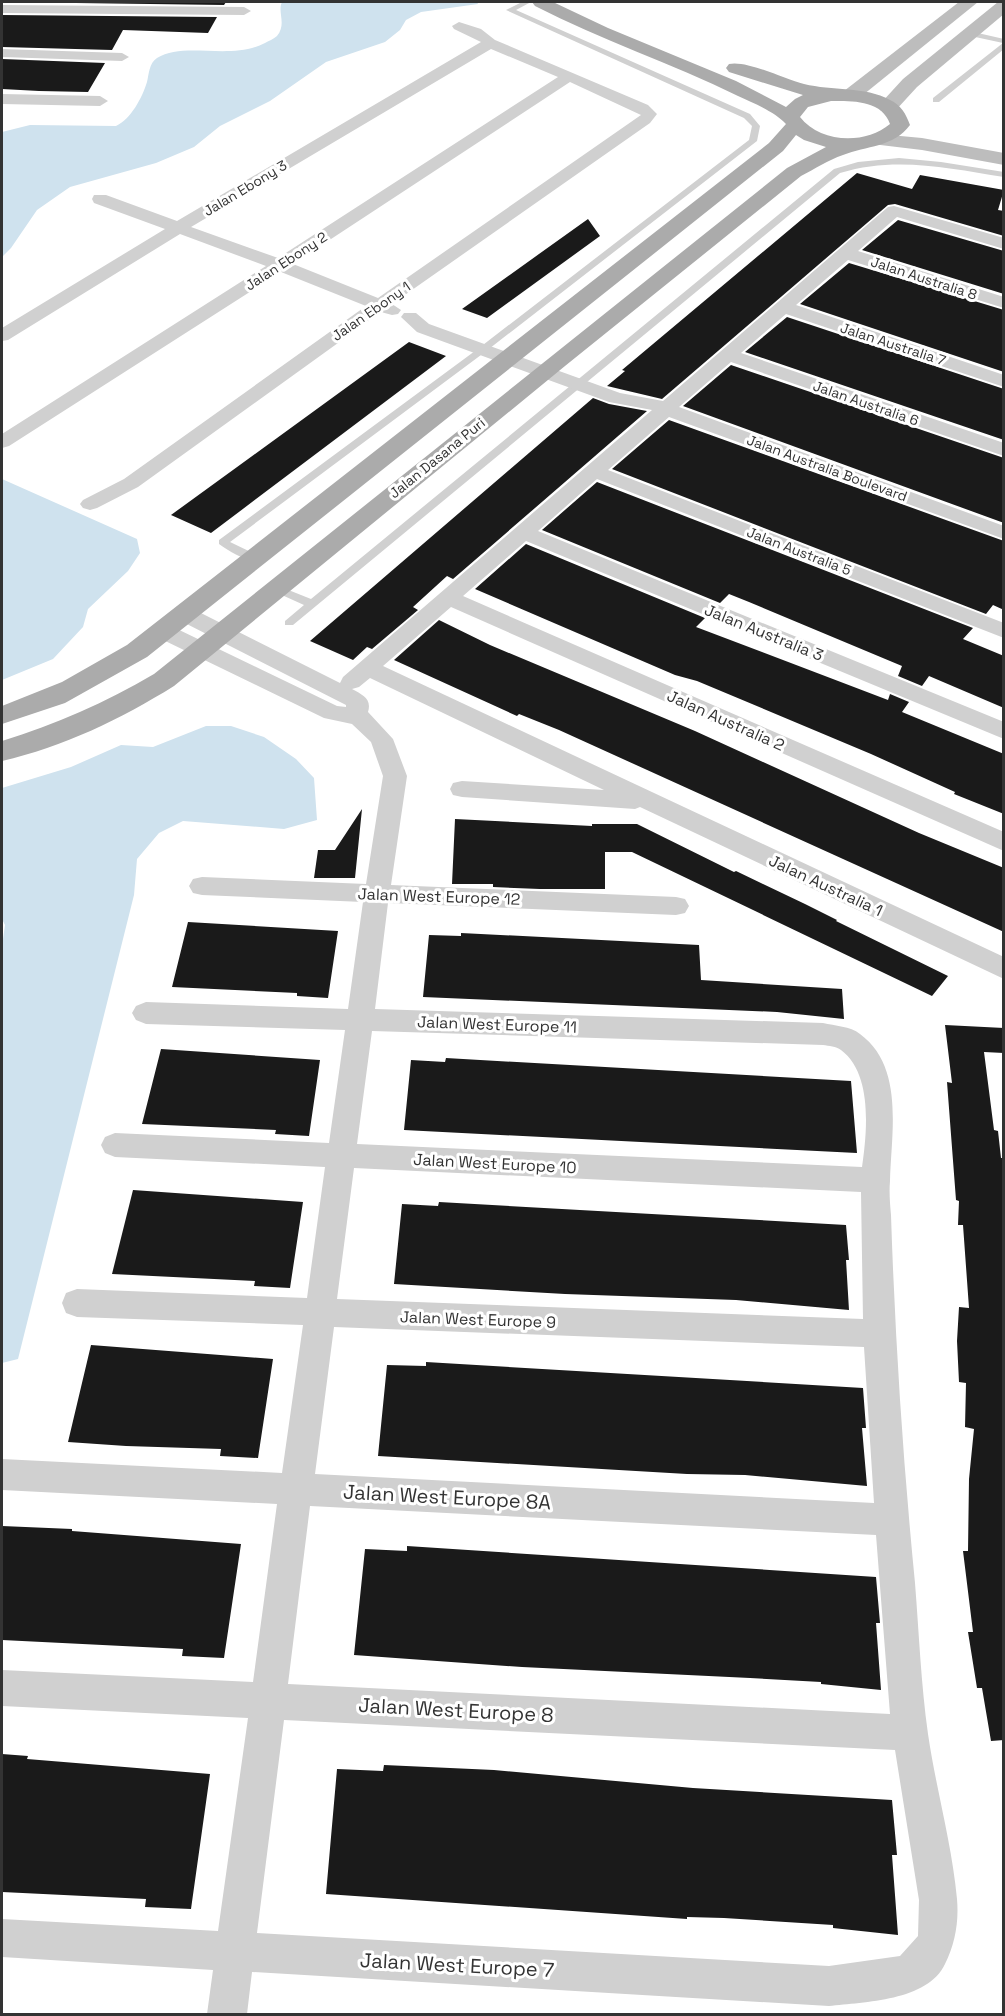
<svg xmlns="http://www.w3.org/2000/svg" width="1005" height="2016" font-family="'Space Grotesk',sans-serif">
<rect width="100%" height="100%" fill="#fff"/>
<path fill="#cfe2ee" d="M282 2H477L478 4 421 12 406 20 400 30 385 42 326 62 270 101 220 126 194 147 156 163 70 187 37 210 11 248 2 257V132L30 125 116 126C131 119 142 98 147 82 149 74 149 63 157 58 184 41 231 61 265 43 268 41 274 39 277 36 287 24 277 12 282 2Z
M2 479 137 539 140 553 128 571 88 609 83 627 53 659 2 680Z
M206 726H231L264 737 296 759 314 778 317 820 284 829 183 821 159 833 137 859 134 895 18 1359 2 1363V946L5 925 2 919V788L71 767 121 745 153 747Z"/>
<path fill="#1a1a1a" d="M2 2H226L224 5Z
M2 15 217 17 208 33 123 30 112 50 2 47Z
M2 59 105 63 88 92 39 91 2 89Z
M857 173 912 189 920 175 1004 190 998 210 1004 211V236L895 204 888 205 662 399 607 386 625 371 622 370Z
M588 219 600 236 487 318 462 309Z
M898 220 1004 251V294L862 250Z
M849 263 1004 310V372L800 304Z
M787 317 1004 389V440L745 352Z
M409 342 446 356 211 533 171 515Z
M731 365 1004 458V523L683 406Z
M593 398 609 404 647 411 453 579 447 576 413 607 418 610 372 649 367 647 353 660 310 641Z
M669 420 1004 541V610L993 605 986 614 612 469Z
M597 482 973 628 963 639 1004 656V708L929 676 922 686 898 676 902 666 749 602 729 594 720 603 542 530Z
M526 544 705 618 696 627 888 700 890 694 909 702 902 712 1004 754V814L954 794 955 792 871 754 697 681 675 675 475 589Z
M439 620 490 645 695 731 919 833 1004 868V932L559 730 519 714 517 716 394 660Z
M362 809 355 878H314L318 850H335Z
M455 819 592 826V824H637L734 872 736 871 805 904 837 920 836 921 948 976 932 996 632 852H605V889H540L493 887V884H452Z
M188 922 338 931 328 998 297 996V993L172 987Z
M461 933 699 945 701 980 842 989 844 1019 777 1012 423 997 429 935 461 936Z
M945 1025 1004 1028V1053L984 1052 994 1130 998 1131 1001 1158H1004V1740L991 1741 982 1688H977L968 1632H973L963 1551H968L969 1479 974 1429 965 1427 966 1383 959 1382 957 1341 959 1307 969 1308 963 1225H958L959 1201 956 1200 947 1082 952 1083Z
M161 1049 320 1060 309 1136 275 1134 276 1130 142 1124Z
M446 1058 851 1081 857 1153 404 1130 411 1060 445 1062Z
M133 1190 303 1202 290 1288 254 1286 255 1281 112 1274Z
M439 1202 846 1225 849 1260H846L849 1310 736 1300 565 1294 394 1284 402 1204 438 1206Z
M91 1345 273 1359 258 1458 220 1456 221 1449 126 1446 68 1442Z
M426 1362 863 1388 866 1428H862L867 1486 745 1475 687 1474 378 1456 387 1365 426 1366Z
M2 1526 72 1529V1531L241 1544 224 1658 182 1656 183 1649 2 1640Z
M407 1546 876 1577 880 1623H876L881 1690 821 1684V1682L750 1678 522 1667 354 1655 365 1549 407 1551Z
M2 1754 28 1756 27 1759 210 1774 191 1909 145 1907 146 1899 2 1892Z
M384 1765 494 1770 693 1788 892 1800 897 1855H892L898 1935 833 1928V1925L724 1918 687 1917V1919L326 1894 337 1769 383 1771Z"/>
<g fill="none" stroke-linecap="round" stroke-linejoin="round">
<path fill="#d0d0d0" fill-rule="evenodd" d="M522 2H531L516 10 750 114 760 126 757 141 485 352 230 542 259 556V560C246 562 230 552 219 544V540L479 348 749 140 752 126 744 118 506 10Z
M969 31 1004 39V49L939 102H933V98L1003 43 966 35 965 33Z
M899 158 941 162 1004 172V177C948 168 895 156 840 173L293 625H285V621L304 605 273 591V587H281L311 599 834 169 858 162Z"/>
<path fill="#d0d0d0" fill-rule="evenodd" d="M2 5 244 7 251 11 244 15 2 13Z
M459 22 481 29 495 40 648 105 657 114 650 123 392 304 401 310 398 314 392 315 381 312 138 487 97 508 90 510 83 508 80 504 83 500 124 479 366 306 281 272 9 446 2 448V434L266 266 180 234 8 340 2 341V328L165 229 94 203 92 199 94 195H106L177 221 481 42 454 29 452 26ZM491 49 558 77 278 258 191 227ZM570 82 641 115 378 298 293 264Z
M2 49 122 53 129 57 122 61 2 57Z
M2 94 100 96 108 101 100 106 2 104Z
M894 206 1004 238V249L897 217 858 251 1004 297V308L848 260 796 305 1004 375V387L786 314 741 353 1004 443V456L731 362 679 407 1004 526V539L669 417 608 470 1004 623V638L597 479 538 531 1004 722V739L526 541 463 596 1004 832V851L451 607 383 666 1004 957V979L640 807 635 809 462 797 453 795 450 789 453 783 462 781 604 790 370 678 359 687 352 689C363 695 372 699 368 712L393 739 407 776 391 885 676 897 685 899 689 906 685 913 676 915 388 903 375 1009 823 1023C835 1026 850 1026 860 1034 905 1067 891 1134 890 1181 889 1192 890 1204 891 1215 895 1338 903 1461 915 1583 919 1633 921 1684 928 1734 936 1789 952 1844 957 1899 959 1922 955 1944 945 1964 928 2001 864 2002 829 2006L252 1972 247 2014H207L213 1970 2 1957V1919L218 1931 248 1718 2 1706V1670L253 1682 277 1504 2 1490V1459L282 1473 303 1325 77 1317 66 1313 62 1303 66 1293 77 1289 307 1298 325 1167 115 1157 105 1153 101 1145 105 1137 115 1133 329 1143 345 1030 146 1024 136 1020 132 1013 136 1006 146 1002 348 1009 363 902 202 895 193 893 189 886 193 879 202 877 366 884 383 776 371 742 352 724 324 718 155 636 152 631 155 626 163 624 171 626 337 706 346 707V705L177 619 174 614 177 609 185 607 193 609 340 683 343 677 652 410 609 402 417 332 401 317 404 313H416L429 324 620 393 663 401 888 207ZM372 1031 823 1045C829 1046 836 1046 841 1050 873 1074 867 1132 862 1167L357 1144ZM354 1168 861 1192 863 1319 337 1299ZM334 1327 864 1347 874 1503 315 1474ZM310 1506 876 1535 890 1714 288 1684ZM284 1720 895 1750 919 1900 918 1936 900 1956 829 1966 257 1933Z"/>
<path fill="#bdbdbd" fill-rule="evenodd" d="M959 2H978L858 99H844L842 95 844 91Z
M998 2H1004V14L917 87 895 111H881L879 107 881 103 903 79Z
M879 134 922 138 1004 153V165L922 150 872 144 869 140 872 136Z"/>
<path fill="#ababab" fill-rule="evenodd" d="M532 2H553L608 28 736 81 786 107 795 99 803 95 729 72 726 68 729 64C747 60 784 79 804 84 832 91 865 86 890 100 901 105 906 114 910 125 894 147 866 146 843 155 828 160 815 169 801 176L565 366 174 686C121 719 63 747 2 761V741C56 724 105 703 154 674L787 168 826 147 804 140 796 135 783 151 147 657 65 703 2 724V706L62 682 127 645 769 143 786 124C774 111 753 103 738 96 671 63 601 40 535 6ZM831 101C852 101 882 100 890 124 865 145 820 143 800 117L808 107Z"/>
</g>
<g text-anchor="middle" stroke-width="6" stroke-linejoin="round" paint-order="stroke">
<g font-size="14" fill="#333" stroke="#fff">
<text transform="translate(245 188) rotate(-31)" y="5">Jalan Ebony 3</text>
<text transform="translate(286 261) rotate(-33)" y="5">Jalan Ebony 2</text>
<text transform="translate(924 278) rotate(18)" y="5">Jalan Australia 8</text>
<text transform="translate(371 311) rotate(-35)" y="5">Jalan Ebony 1</text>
<text transform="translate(893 344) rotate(18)" y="5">Jalan Australia 7</text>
<text transform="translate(866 403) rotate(19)" y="5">Jalan Australia 6</text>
<text transform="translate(437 458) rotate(-39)" y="5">Jalan Dasana Puri</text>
<text transform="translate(827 468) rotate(20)" y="5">Jalan Australia Boulevard</text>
<text transform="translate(799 551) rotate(21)" y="5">Jalan Australia 5</text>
</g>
<g font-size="16" fill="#333" stroke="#fff">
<text transform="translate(764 632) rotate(22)" y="6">Jalan Australia 3</text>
<text transform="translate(726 720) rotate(24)" y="6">Jalan Australia 2</text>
<text transform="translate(826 885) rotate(25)" y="6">Jalan Australia 1</text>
<text transform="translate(439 896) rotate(2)" y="6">Jalan West Europe 12</text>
<text transform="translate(497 1024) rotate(2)" y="6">Jalan West Europe 11</text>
<text transform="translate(495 1163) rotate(3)" y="6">Jalan West Europe 10</text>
<text transform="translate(478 1319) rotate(2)" y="6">Jalan West Europe 9</text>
</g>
<g font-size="20" fill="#333" stroke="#fff">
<text transform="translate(447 1497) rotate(3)" y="7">Jalan West Europe 8A</text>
<text transform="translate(456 1710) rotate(3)" y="7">Jalan West Europe 8</text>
<text transform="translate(457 1965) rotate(3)" y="7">Jalan West Europe 7</text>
</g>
</g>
<rect width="1005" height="2016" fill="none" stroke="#333333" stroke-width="6"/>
</svg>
